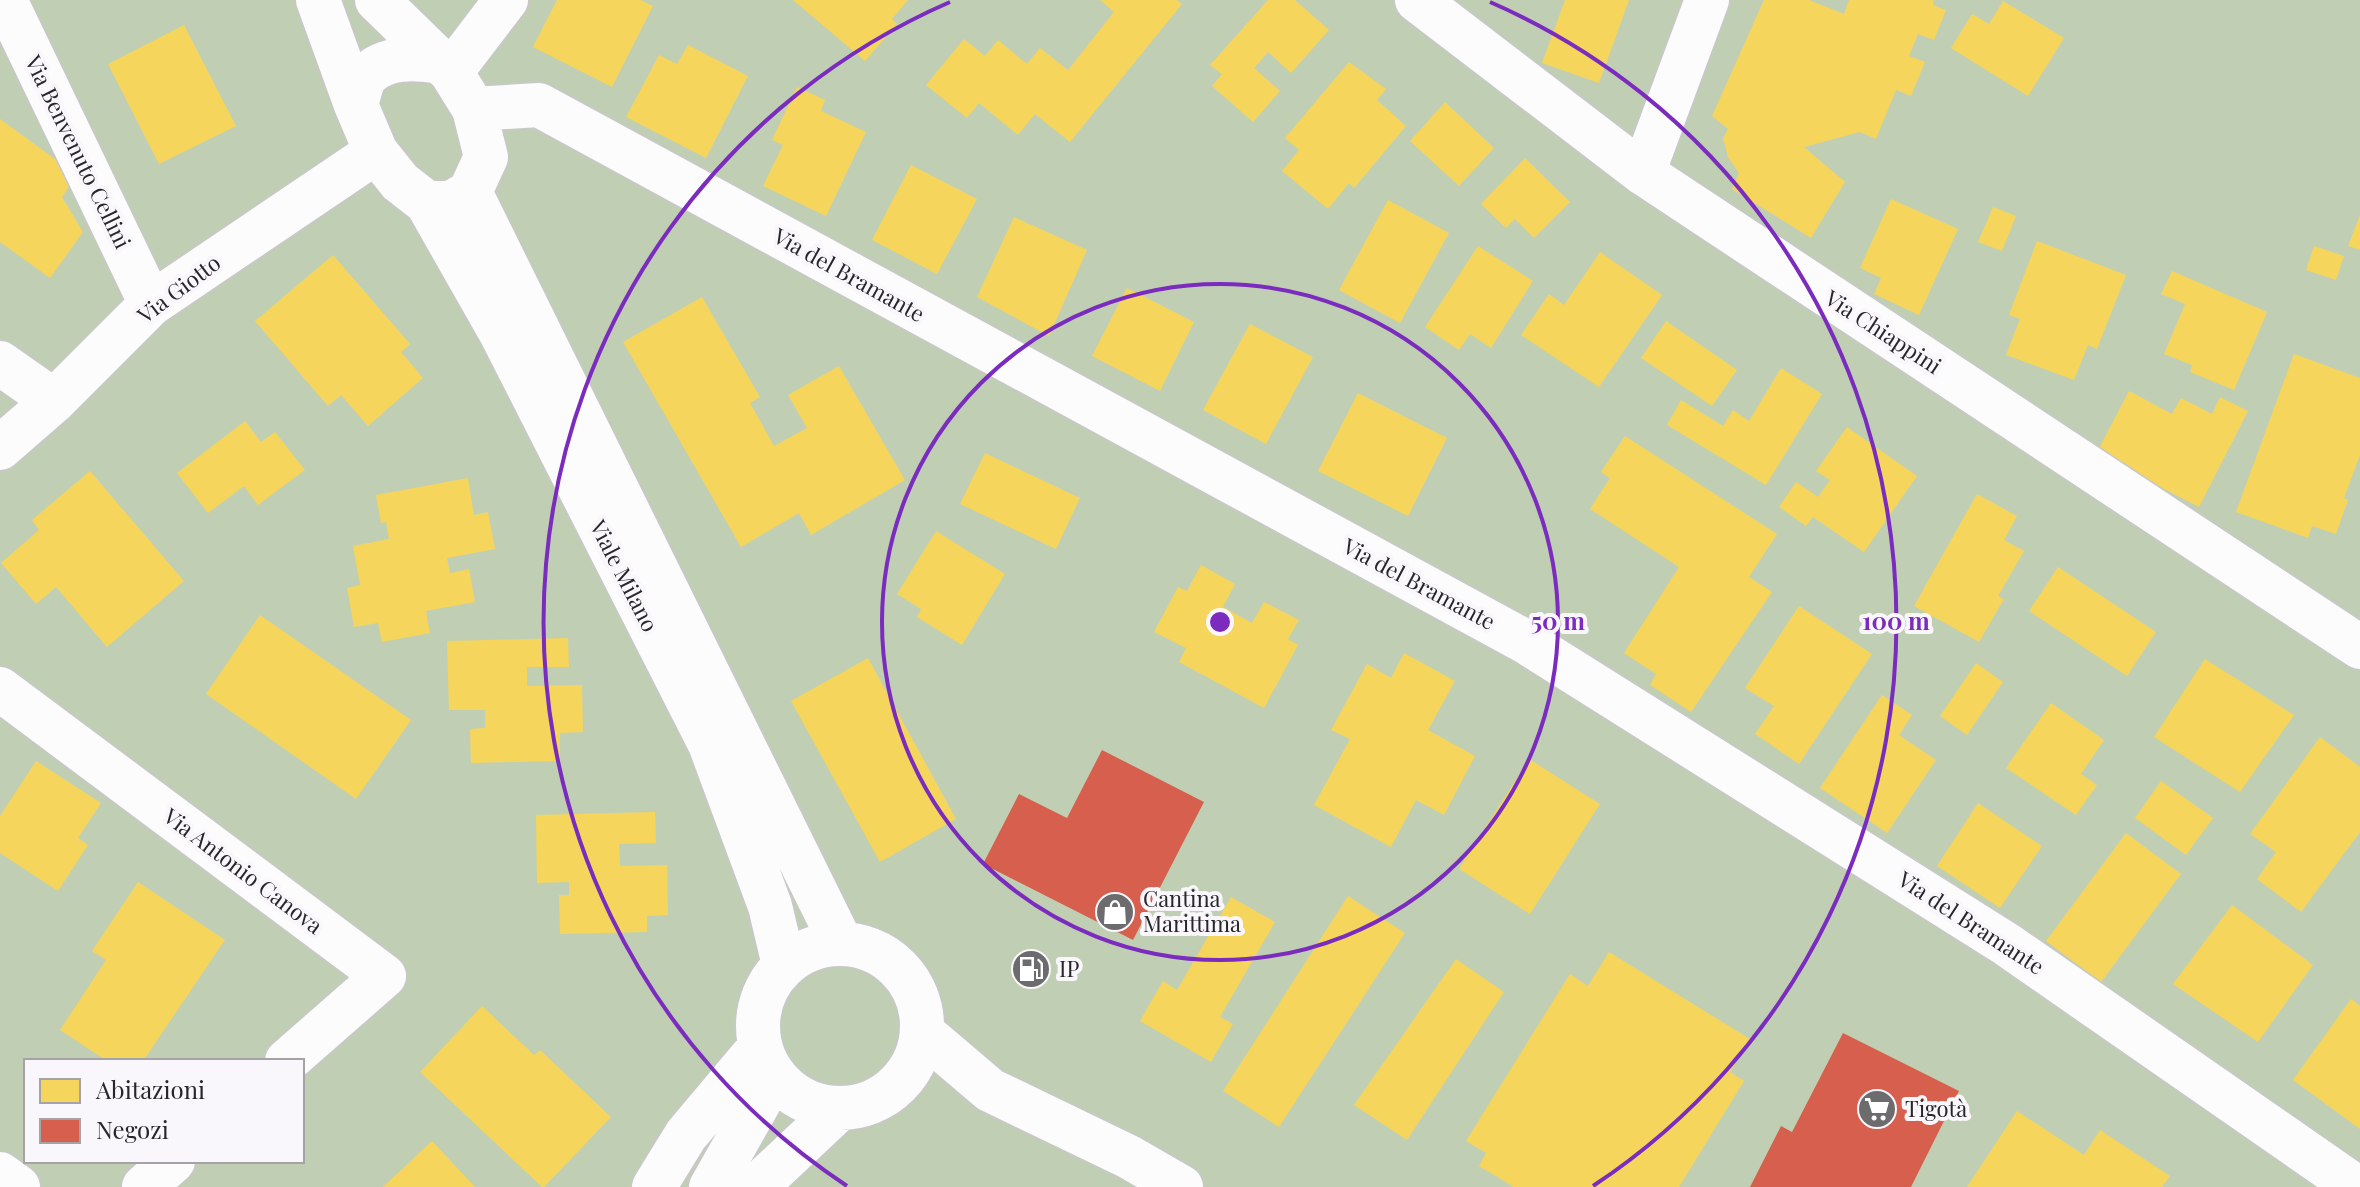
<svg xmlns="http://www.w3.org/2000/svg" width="2360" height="1187" font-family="'Playfair Display',serif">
<rect width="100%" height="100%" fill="#ecebee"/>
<path fill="#c0cfb4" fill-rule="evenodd" d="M0 0H2360V1187H0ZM26 1061H302V1161H26Z"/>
<path fill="#f6d55c" d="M557 0H641L653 6 612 87 533 47Z
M793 0H908L892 19 897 24 865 61Z
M1100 0H1177L1182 4 1070 142 1035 114 1018 135 979 103 967 118 926 85 964 39 985 56 998 40 1027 64 1040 48 1068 70 1114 12Z
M1268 0H1295L1329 30 1291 73 1268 52 1254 68 1280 91 1253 122 1212 86 1222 74 1210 65Z
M1565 0H1629L1599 83 1542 63Z
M1764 0H1809L1844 14 1849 0H1934L1933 5 1946 10 1934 40 1918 34 1909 56 1925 62 1911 96 1896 90 1876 139 1860 132 1804 147 1845 182 1811 238 1732 189 1739 173 1728 157 1723 138 1728 129 1712 116Z
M2003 1 2064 38 2028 96 1951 48 1972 14 1989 24Z
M184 25 236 126 159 164 108 64Z
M688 45 748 76 706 158 626 117 659 55 677 64Z
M1349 62 1386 89 1377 100 1406 126 1354 188 1349 183 1328 209 1282 171 1299 150 1285 138Z
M797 87 825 100 821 111 866 132 826 216 763 186 783 145 772 140Z
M1445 102 1494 148 1459 186 1410 141Z
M0 119 77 175 62 197 83 232 50 278 0 242Z
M1525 158 1570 202 1534 238 1515 219 1506 228 1481 204Z
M911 165 977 199 937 274 872 240Z
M1891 199 1958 229 1919 315 1874 294 1881 278 1860 268Z
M1388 200 1449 233 1400 323 1339 290Z
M1993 207 2016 216 2002 251 1978 242Z
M2360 215V250L2348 246Z
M1014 217 1087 250 1049 336 977 297Z
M2037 241 2126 275 2097 349 2088 345 2074 380 2006 355 2020 319 2009 315Z
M1478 246 1533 281 1491 348 1470 334 1459 350 1425 327Z
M2314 246 2344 256 2336 280 2306 270Z
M1600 252 1662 295 1599 387 1521 335 1549 294 1564 305Z
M333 255 410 344 401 352 423 378 368 426 341 395 328 406 255 321Z
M2172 271 2267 312 2234 390 2190 372 2192 365 2164 354 2185 304 2161 294Z
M1127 288 1194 322 1160 391 1092 356Z
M702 297 760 397 750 403 774 446 807 428 788 395 839 366 905 480 811 535 799 513 741 547 623 342Z
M1666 321 1737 370 1712 406 1641 358Z
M1250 324 1313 357 1266 444 1203 410Z
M2294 354 2360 378V455L2344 498 2348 500 2336 534 2312 526 2308 538 2236 512Z
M1781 368 1822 394 1766 485 1667 425 1681 400 1723 426 1733 410 1749 421Z
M2129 391 2172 414 2181 398 2212 414 2220 397 2248 411 2199 507 2096 454Z
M1358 393 1447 438 1408 516 1318 471Z
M245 421 261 442 275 432 305 470 258 505 244 486 208 513 177 473Z
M1847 427 1917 476 1864 552 1813 517 1806 526 1779 507 1796 482 1818 497 1830 480 1816 471Z
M1625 436 1777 534 1749 577 1772 592 1691 712 1650 685 1656 674 1624 653 1679 567 1590 509 1610 478 1601 472Z
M985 453 1080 498 1056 549 960 504Z
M90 471 184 581 107 647 56 587 36 604 1 563 39 530 32 520Z
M468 478 474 515 488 512 495 549 447 558 450 573 469 569 475 602 426 611 430 633 382 642 378 623 354 627 347 588 360 585 353 546 389 539 386 522 381 523 376 495Z
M1977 494 2017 516 2004 540 2024 551 1998 596 2004 599 1979 642 1914 606Z
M936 531 1005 574 962 645 917 617 921 609 897 594Z
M1201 565 1235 584 1223 607 1252 623 1264 602 1299 620 1288 639 1298 645 1264 708 1179 662 1186 648 1154 632 1178 587 1187 591Z
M2058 567 2156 632 2127 676 2029 611Z
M1799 606 1872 654 1799 764 1755 734 1774 706 1745 688Z
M260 615 411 720 356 799 206 694Z
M568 638 569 667H527V686L582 685 583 732 560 733V761L471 763 470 729 485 728V710H449L447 641Z
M1404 653 1455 681 1428 730 1475 756 1444 815 1416 800 1391 847 1314 805 1350 739 1331 730 1367 664 1391 678Z
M868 658 956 819 880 862 791 701Z
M2205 659 2294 715 2240 792 2154 737Z
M1976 663 2003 682 1967 735 1940 716Z
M1882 695 1912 715 1899 735 1936 760 1887 833 1820 788Z
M2051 703 2104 740 2081 774 2097 785 2076 815 2006 768Z
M2320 737 2360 767V832L2301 912 2257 879 2276 852 2250 834Z
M1529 759 1600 804 1530 914 1459 869Z
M36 761 101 803 78 838 88 845 58 891 0 853V816Z
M2161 781 2213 818 2186 855 2135 818Z
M1978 803 2042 846 2000 908 1937 866Z
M655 812 656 843 619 844 620 866 667 865 668 915 647 916V932L560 934 559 895H569V882L537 883 536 815Z
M2126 833 2181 874 2101 982 2046 941Z
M138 882 225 940 143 1061H107L60 1030 106 960 92 951Z
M1348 896 1405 933 1279 1127 1223 1091Z
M1231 897 1275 922 1220 1017 1233 1024 1211 1062 1140 1021 1163 981 1177 990Z
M2232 905 2313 965 2258 1042 2173 984Z
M1609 952 1750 1039 1730 1072 1744 1081 1679 1187H1514L1479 1166 1486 1153 1466 1141 1570 974 1588 986Z
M1456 959 1504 992 1407 1140 1354 1105Z
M2351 999 2360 1006V1129L2293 1080Z
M482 1006 534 1055 540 1050 611 1117 544 1187H542L420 1072Z
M2017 1111 2084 1155 2100 1130 2170 1176 2162 1187H1967Z
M432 1141 475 1187H383Z"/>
<path fill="#d6604d" d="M1102 750 1204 802 1133 940 983 864 1019 794 1067 818Z
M1843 1033 1959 1091 1911 1187H1750L1781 1126 1792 1132Z"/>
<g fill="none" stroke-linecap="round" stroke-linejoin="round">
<g stroke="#c8c7c9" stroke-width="47">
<path id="minor" d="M5 0 151 304
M318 0 356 105
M377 0 451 72 474 109 486 157 470 192 451 203H427L400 182 376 152 356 105C359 96 361 82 367 75 386 56 415 58 439 62
M1417 0 1643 173 2360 647
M451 72 506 0
M474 109 539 105 1526 642 2006 944 2356 1187
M1643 173 1707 0
M470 192 841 943
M427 203 502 335 710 744 770 906 784 965
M0 363 54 401
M0 448 54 401 151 304 376 152
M0 689 384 976 287 1061
M758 1026a82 82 0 1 1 164 0a82 82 0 1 1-164 0Z
M923 1033 990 1090 1129 1157 1181 1187
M0 1174 18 1187
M144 1187 173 1161
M654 1187 686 1135 760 1047
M711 1187 774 1076
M756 1187 840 1108"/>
</g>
<use href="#minor" stroke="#fcfcfc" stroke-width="44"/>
</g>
<g fill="none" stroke="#7b2cbf" stroke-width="4">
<circle cx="1220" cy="622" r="338"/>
<path d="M847 1186A676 676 0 0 1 950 2M1490 2A676 676 0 0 1 1593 1186"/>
</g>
<defs>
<g id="shop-disc" transform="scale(2)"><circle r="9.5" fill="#6c6b6d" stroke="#faf7fc"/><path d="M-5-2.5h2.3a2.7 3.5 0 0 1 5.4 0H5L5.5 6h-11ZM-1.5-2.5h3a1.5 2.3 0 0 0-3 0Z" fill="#fff"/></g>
<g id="fuel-disc" transform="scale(2)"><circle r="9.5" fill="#6c6b6d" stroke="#faf7fc"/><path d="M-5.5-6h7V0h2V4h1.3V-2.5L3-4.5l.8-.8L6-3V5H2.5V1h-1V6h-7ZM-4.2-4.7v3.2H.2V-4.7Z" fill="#fff"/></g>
<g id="supermarket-disc" transform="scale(2)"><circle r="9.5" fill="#6c6b6d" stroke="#faf7fc"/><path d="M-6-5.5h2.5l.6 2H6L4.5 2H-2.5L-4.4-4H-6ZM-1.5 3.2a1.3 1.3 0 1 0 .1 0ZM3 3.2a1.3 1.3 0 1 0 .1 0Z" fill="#fff"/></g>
</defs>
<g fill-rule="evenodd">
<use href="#shop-disc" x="1115" y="912"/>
<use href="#fuel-disc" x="1031" y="969"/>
<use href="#supermarket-disc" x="1877" y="1109"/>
</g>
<g text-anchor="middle" stroke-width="8" stroke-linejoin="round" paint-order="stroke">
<g font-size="22" fill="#272628" stroke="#faf7fc">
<text transform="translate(78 152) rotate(64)" y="8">Via Benvenuto Cellini</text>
<text transform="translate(849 275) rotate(29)" y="8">Via del Bramante</text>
<text transform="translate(179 289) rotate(-37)" y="8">Via Giotto</text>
<text transform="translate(1883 332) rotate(33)" y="8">Via Chiappini</text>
<text transform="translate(624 576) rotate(63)" y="8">Viale Milano</text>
<text transform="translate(1419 584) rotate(28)" y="8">Via del Bramante</text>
<text transform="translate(243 871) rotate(37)" y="8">Via Antonio Canova</text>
<text transform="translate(1971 923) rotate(33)" y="8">Via del Bramante</text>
</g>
<g font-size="22" fill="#272628" stroke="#faf7fc" text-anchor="start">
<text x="1143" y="907">Cantina<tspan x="1143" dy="25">Marittima</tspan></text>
<text x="1059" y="977">IP</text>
<text x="1905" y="1117">Tigotà</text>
</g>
</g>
<circle cx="1220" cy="622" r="12" fill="#7b2cbf" stroke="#faf7fc" stroke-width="4"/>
<g font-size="24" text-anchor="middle" font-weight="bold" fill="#7b2cbf" stroke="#faf7fc" stroke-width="8" stroke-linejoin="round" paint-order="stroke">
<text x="1558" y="630">50 m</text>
<text x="1896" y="630">100 m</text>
</g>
<rect x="24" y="1059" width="280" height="104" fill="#faf7fc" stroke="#a6a3a7" stroke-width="2"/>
<rect x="40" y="1079" width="40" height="24" fill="#f6d55c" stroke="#a6a3a7" stroke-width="2"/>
<text x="96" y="1099" font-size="24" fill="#272628">Abitazioni</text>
<rect x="40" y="1119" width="40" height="24" fill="#d6604d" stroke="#a6a3a7" stroke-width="2"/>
<text x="96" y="1139" font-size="24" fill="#272628">Negozi</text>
</svg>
